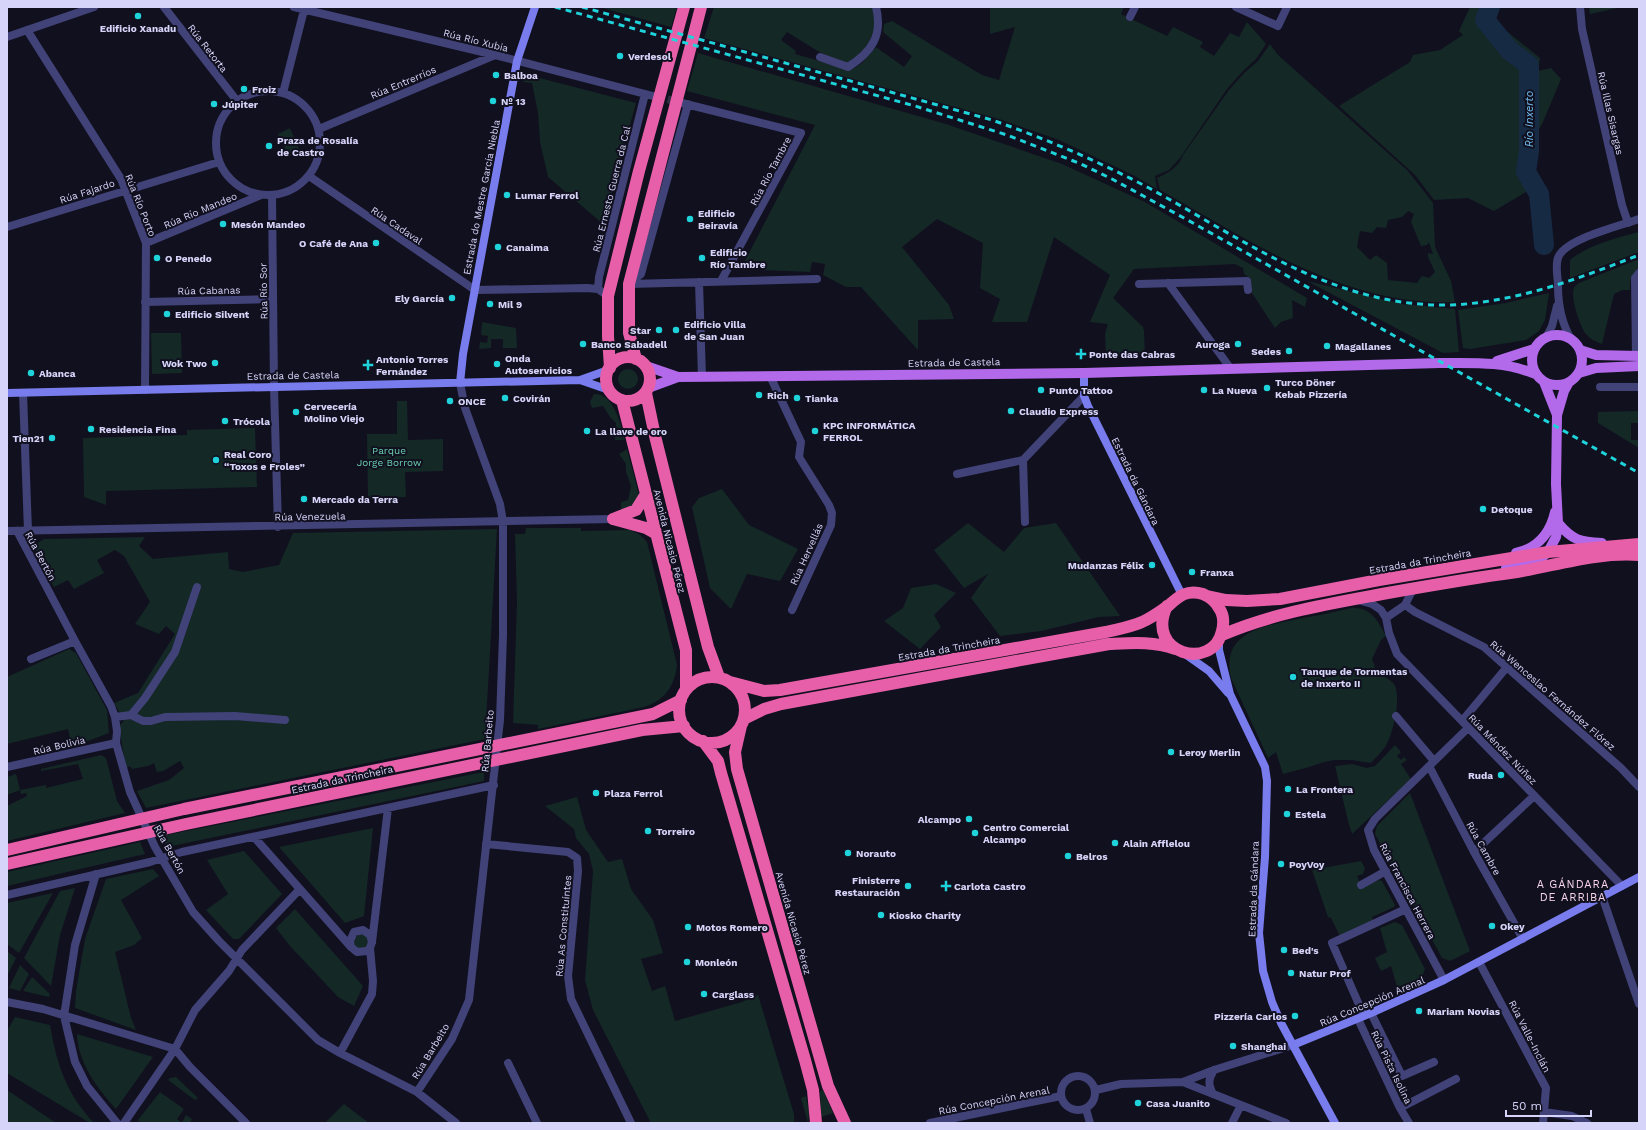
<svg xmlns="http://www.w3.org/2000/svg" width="1646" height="1130" font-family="'Work Sans',sans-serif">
<rect width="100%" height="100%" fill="#11101f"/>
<path fill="#142826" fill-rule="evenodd" d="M599 7H677L671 27Z
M714 7H872C879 36 869 46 848 64L821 53 787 32 781 40 796 51 795 54 848 69C860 69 869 55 876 47L904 67 912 56 883 32 884 24 892 21 982 75 999 80 1015 27 990 34V7H1124L1121 14 1167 36 1173 27 1203 42 1200 47 1214 56 1230 33 1239 37 1247 22 1266 44 1256 59 1243 71 1227 89 1180 158 1169 170 1155 176 1157 189 1133 175 1059 140 999 119 704 38Z
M1470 7H1493V20L1540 58 1538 71 1551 68 1561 79 1543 122 1520 166 1531 189 1494 211 1468 198 1434 200 1415 175 1339 106 1410 62 1413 55 1440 50 1463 35 1459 31Z
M1589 7H1622L1590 14Z
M1270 44 1278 55 1408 171 1433 203 1435 247 1451 281 1455 302C1346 307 1251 241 1160 190L1157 178C1168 173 1179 167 1183 155L1229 90 1244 73 1258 61ZM1408 211 1414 214 1411 222 1421 246 1427 245 1429 242 1433 254 1428 253V257L1435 272 1429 278 1422 276 1417 283 1388 280 1387 263 1376 255 1370 260 1357 247 1360 231 1372 233 1377 227 1386 228 1388 220 1402 217Z
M698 53 946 124 1062 164 1145 202 1307 298 1305 307 1292 300 1293 318 1281 322 1275 328 1248 287 1250 278 1244 274 1243 268 1235 264 1134 269 1113 298 1143 327 1144 331 1145 355H1106L1105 334 1108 324 1090 322 1110 275 1054 237 1027 322H992L1000 299 980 288 983 243 937 219 902 247 949 305 954 319 918 320V350L861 287H846L823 275 825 264 812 262 810 272 763 270 745 261 815 125 687 91Z
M523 76H532L636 103 603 224 548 177 540 142 538 113 532 83 523 82Z
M290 128 300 151 289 157 278 134Z
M1639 232V252L1570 278V260C1588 245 1616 238 1639 232Z
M1639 259V269C1630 275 1630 280 1630 290H1622L1614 294 1602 344C1596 342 1590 339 1586 334 1580 326 1570 297 1574 288 1575 286 1577 284 1579 283Z
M1307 281 1402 304 1455 309 1459 352 1443 353Z
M1549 293 1545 320 1539 331 1526 340 1470 349 1463 348 1458 310 1506 303Z
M482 322 516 328 517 348H503V339H491V348L479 349 480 342 487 343 488 336 481 335Z
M151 333H181L182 373 152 374Z
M618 379a10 10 0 1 1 20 0a10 10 0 1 1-20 0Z
M594 394C614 393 621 425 625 440H615L616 423 610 417 603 406 592 408 590 402Z
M397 401H407L408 440 443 439V471L405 472 406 497 368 498 367 434H397Z
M1639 411V423H1631V440H1639V448L1598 423V412Z
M255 428 257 487 106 491V505L84 497 83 438 187 435V430Z
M627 449 639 495 632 508 621 512V502L628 500 631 486 626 472V464L619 454Z
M722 489 749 525 798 549 780 581 747 574 731 609 710 588 692 507 699 498Z
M968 523 1004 552 1024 528 1056 523 1120 616 1099 617 1041 631 1000 636 971 598 988 574 964 588 934 550Z
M526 528H581V531L629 530C637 532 642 536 647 542L677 665C675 686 664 701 644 707L538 729V725L513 723 517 601 515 534H525Z
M497 529 485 739 146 808 137 791 169 780 184 768 180 761 163 771 157 772 154 763 148 766 132 769 130 766 126 768 119 727 124 720 114 703 138 693 175 634 166 626 159 634 135 624 150 602 124 556 115 550 97 560 104 573 74 589 68 580 54 587 33 546 44 539 145 537 139 546 153 559 228 552 229 569 243 572 279 565 293 533Z
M936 584 956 593 934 615 941 627 920 649 884 621 903 608 911 588Z
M1352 608C1371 607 1378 621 1386 636L1381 640 1372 659 1374 664 1376 673C1382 675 1390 679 1394 684 1402 696 1393 736 1385 747 1381 753 1375 758 1371 763L1351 760H1335L1324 762 1309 767 1283 774 1276 752 1268 758 1231 678C1220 632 1264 626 1298 619 1316 616 1334 612 1352 608Z
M69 649 76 653 107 710 109 733 72 747 68 729 7 744V677Z
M1395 745 1401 752 1397 756 1401 760 1404 757 1407 760 1401 764 1411 779 1352 834 1348 821 1335 766 1352 764 1367 768 1375 766Z
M101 755 106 758 117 801 125 813 7 841V806L27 796 26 793 21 794 20 790 46 785V788L83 779 78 764 41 771V769Z
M484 772V781L167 847 161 836Z
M16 774 20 790 7 795V777Z
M1410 793 1470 951 1450 961 1442 958 1375 834 1377 826Z
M577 797 586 830 608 862 622 859 631 889 653 920 663 953 641 959 652 991 665 986 675 1021 742 1002 758 995 794 1114V1123H651L593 1010 585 980 593 871 589 854 576 838 574 829 545 806Z
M373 828 364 916 345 923 279 847Z
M140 842 145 854 7 886V872Z
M244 851 282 894 239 939H233L206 910 228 894 207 860Z
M1361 861 1365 868 1363 874 1357 876 1362 887 1379 880 1382 881 1395 905 1394 907 1372 917 1373 920 1340 936 1331 918 1328 917 1312 870Z
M153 869 159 876 121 900 142 938 134 945 115 952 131 1018 136 1030 75 1008 76 991 85 939 106 879Z
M75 888 60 935 51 986 24 958 60 891Z
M53 893 19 953 7 944V903Z
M295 909 363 986 354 1006 338 997 290 946 276 928Z
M1395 922 1402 925 1425 969 1422 977 1398 990 1391 966 1381 971 1375 958 1387 952 1380 928Z
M360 933 370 938 365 950 355 947 354 939Z
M7 951 16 958 7 976Z
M20 965 29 974 20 991 9 988Z
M32 977 50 994 49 997 23 991Z
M15 1017 50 1025C57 1065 66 1093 94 1123H90L7 1073V1031Z
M77 1034 153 1057 116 1109C97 1088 78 1063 77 1034Z
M176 1077 198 1098 195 1100 168 1080 170 1078Z
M7 1090 56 1123H7Z
M823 1090 833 1113 821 1117 820 1091Z
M160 1092 184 1109 177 1119 182 1123 186 1115 192 1119 190 1123H141L138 1120Z
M806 1096 809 1112 808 1123 801 1098Z
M344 1104 369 1123H325Z"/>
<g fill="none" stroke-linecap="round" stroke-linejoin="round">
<path stroke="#162a43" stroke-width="20" d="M1490 7 1485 20 1510 51 1529 65V151L1526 172 1539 194 1544 245"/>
<path stroke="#2f2d40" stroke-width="8" stroke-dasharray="8 4" stroke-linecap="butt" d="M656 96 681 103"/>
<path stroke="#414278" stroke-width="8" d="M164 7 237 101
M294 7 495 55 653 96
M1236 7 1278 26 1287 7
M1580 7 1582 29 1622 205 1628 223
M1130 17 1135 7
M27 30 121 179 146 243 145 390
M7 37 94 7
M820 57 848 67C872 52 883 35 876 7
M216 143a52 52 0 1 1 104 0a52 52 0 1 1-104 0Z
M283 93 304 10
M682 103 801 133 721 281
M319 129 495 55
M309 176 475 290 587 288 598 289 608 296
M272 195 274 387 278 527
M7 227 219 162
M146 243 261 195
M699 282 702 377
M629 283 641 274 688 104
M1168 283 1231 369
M629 284 817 279
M1139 284 1247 281 1248 290
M598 289 599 277 645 94
M145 302 273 299
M1547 336 1552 326 1557 306
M1571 339C1561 322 1558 305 1558 286 1558 278 1555 266 1558 258 1564 239 1620 226 1639 219
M1636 356 1635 278 1639 273
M770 376 801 442 799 457 829 505 832 513 831 525 792 610
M1600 387H1639
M23 393 28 531
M1023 460 1025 522
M957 474 1023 460 1084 396
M7 531 613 519
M17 531 75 641 111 706 115 717 117 731 116 743 130 792 155 847 193 912 219 941 318 1040 340 1053 417 1092 456 1123
M1358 600 1372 604 1381 610 1386 618 1389 633 1397 654 1622 886
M1405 605 1415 612 1484 647 1621 768 1639 787
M1386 618 1405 605 1411 593 1416 588
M31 659 75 641
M131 715 145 698 175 652 197 587
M1396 716 1434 761
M115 717 131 715 143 721H151L165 717 235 716 285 720
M1462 721 1507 667
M1429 766 1474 852 1523 939
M7 767 116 743
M254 837 351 947
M486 844 568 852 577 858 578 871 568 976 571 999 631 1123
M1474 852 1534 796
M96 874 75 945 64 1016 75 1062 87 1086 117 1123
M1361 885 1386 871
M7 895 150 862 182 852 494 785
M1602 896 1639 1004
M372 942 370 935 363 930 354 932 350 941 351 947 357 952 367 951 370 948 372 942 388 808
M1479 962 1546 1088 1543 1123
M1444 980 1374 850 1368 830 1375 819 1468 728
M7 1002 43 1009 175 1049 190 1067 246 1123
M1371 1013 1402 1076 1434 1062
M1364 1016 1332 943 1406 909
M1358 1019 1400 1108 1409 1123
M340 1053 372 994 373 981 370 948
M508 1063 537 1123
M1061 1093a17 17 0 1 1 34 0a17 17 0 1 1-34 0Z
M1183 1082 1286 1123
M1096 1090 1121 1084 1183 1082 1214 1070 1293 1045
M417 1092 452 1039 469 1000 500 720 503 635V522L500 504 465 408 460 383
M1213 1094C1208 1084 1208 1080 1214 1070
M1400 1108 1456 1079
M1086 1109 1090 1123
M1544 1112 1572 1116 1587 1123
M124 1123 175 1049 195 1010 229 971 242 950 300 889
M930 1123 1061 1096
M1232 1123 1241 1105"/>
<path stroke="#787cec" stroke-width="8" d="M1084 373V396L1088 406 1182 595
M580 380 609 390
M460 383 463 354 517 61 535 7
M7 393 580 380 608 370
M1219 639V650L1230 694 1265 767 1267 781 1265 857 1259 933 1263 971 1272 1002 1281 1023 1335 1123
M1185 654 1209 671 1228 693
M1293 1045 1371 1013 1444 980 1639 877"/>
<path stroke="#b26aea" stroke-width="10" d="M1532 360a25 25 0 1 1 50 0a25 25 0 1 1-50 0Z
M1580 350 1596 355 1639 356
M1497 361 1534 349
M646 366 678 377
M1579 373 1596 368 1639 366
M1544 382 1557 415
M648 388 678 377 1084 373 1440 363C1473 363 1504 361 1535 374
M1558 523C1572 540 1580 542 1602 543
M1516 553C1538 548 1550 534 1555 512
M1506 568 1531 563 1540 559 1548 552 1556 537 1558 523 1556 484 1557 415 1564 391 1569 382"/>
<path stroke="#e85fa9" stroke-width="12" d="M606 379a22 22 0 1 1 44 0a22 22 0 1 1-44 0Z
M636 359 629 333V284L701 7
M610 368 608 336V296L639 171 684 7
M646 393 655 436 708 647 719 677
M622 400 686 650V689
M613 519 646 528 655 533
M613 519 636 510 646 494
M1207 596 1226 600 1247 601 1280 599 1379 580 1548 552 1639 544
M1222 635C1273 613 1328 604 1382 594 1427 586 1472 578 1517 572 1558 565 1597 552 1639 555
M679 710a33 33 0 1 1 66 0a33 33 0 1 1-66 0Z
M730 682 764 691 780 690 1106 632C1118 629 1131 627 1142 622 1150 619 1161 611 1168 606 1179 596 1187 589 1203 594 1210 597 1216 602 1219 608 1224 615 1224 623 1222 631 1213 672 1144 654 1167 606
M744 719 764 709 781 704 1109 644C1131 643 1154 641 1175 649
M741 726 735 752 737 769 828 1086 845 1123
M703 741 718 761 721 773 805 1060 813 1090 816 1123
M7 850 184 809 653 714 681 700
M7 864 186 824 642 730 684 726"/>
<path stroke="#1fd3da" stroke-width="3" stroke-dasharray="6 5" stroke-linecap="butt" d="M555 7 915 106 1007 135 1081 164 1112 179 1184 218 1639 473
M582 7 992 120C1046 139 1098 161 1149 188 1244 240 1336 308 1451 305 1517 302 1578 279 1639 255"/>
</g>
<g fill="#1fd3da" stroke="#11101f" stroke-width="1.5">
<circle cx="138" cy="16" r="4"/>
<circle cx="620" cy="56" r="4"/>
<circle cx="496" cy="75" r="4"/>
<circle cx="244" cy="89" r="4"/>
<circle cx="493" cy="101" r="4"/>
<circle cx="214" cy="104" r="4"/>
<circle cx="269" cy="146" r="4"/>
<circle cx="507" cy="195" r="4"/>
<circle cx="690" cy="219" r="4"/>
<circle cx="223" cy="224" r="4"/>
<circle cx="376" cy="243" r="4"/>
<circle cx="498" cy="247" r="4"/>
<circle cx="157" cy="258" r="4"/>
<circle cx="702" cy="258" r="4"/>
<circle cx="452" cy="298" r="4"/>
<circle cx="490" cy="304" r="4"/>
<circle cx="167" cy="314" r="4"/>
<circle cx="659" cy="330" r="4"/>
<circle cx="676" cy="330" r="4"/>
<circle cx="583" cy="344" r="4"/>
<circle cx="1238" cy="344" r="4"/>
<circle cx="1327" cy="346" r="4"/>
<circle cx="1289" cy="351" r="4"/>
<path d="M1079 348h4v4h4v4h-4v4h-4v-4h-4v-4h4z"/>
<circle cx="215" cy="363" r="4"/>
<circle cx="497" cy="364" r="4"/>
<path d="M366 359h4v4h4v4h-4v4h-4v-4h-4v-4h4z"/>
<circle cx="31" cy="373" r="4"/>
<circle cx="1267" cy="388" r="4"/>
<circle cx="1041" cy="390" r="4"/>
<circle cx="1204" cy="390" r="4"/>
<circle cx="759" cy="395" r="4"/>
<circle cx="505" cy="398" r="4"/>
<circle cx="797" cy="398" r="4"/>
<circle cx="450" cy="401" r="4"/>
<circle cx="1011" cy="411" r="4"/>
<circle cx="296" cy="412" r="4"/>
<circle cx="225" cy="421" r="4"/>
<circle cx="91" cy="429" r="4"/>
<circle cx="587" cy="431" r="4"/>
<circle cx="815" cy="431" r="4"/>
<circle cx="52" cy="438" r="4"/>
<circle cx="216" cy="460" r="4"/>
<circle cx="304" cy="499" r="4"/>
<circle cx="1483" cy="509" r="4"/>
<circle cx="1152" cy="565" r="4"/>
<circle cx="1192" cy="572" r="4"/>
<circle cx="1293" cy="677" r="4"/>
<circle cx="1171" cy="752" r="4"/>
<circle cx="1501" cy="775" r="4"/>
<circle cx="1288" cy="789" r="4"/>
<circle cx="596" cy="793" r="4"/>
<circle cx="1287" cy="814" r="4"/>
<circle cx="969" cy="819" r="4"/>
<circle cx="648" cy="831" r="4"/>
<circle cx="975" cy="833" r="4"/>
<circle cx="1115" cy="843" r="4"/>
<circle cx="848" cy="853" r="4"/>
<circle cx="1068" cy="856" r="4"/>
<circle cx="1281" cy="864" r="4"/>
<circle cx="908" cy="886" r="4"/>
<path d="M944 880h4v4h4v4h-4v4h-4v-4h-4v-4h4z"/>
<circle cx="881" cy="915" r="4"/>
<circle cx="1492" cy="926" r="4"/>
<circle cx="688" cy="927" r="4"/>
<circle cx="1284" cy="950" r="4"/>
<circle cx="687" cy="962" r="4"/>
<circle cx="1291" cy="973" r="4"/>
<circle cx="704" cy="994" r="4"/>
<circle cx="1419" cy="1011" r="4"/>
<circle cx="1295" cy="1016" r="4"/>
<circle cx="1233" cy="1046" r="4"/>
<circle cx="1138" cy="1103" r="4"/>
</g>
<g text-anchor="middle" stroke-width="4" stroke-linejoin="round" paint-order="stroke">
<g font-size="10" font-weight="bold" fill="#d6d4f9" stroke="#11101f" text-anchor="start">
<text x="138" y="32" text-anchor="middle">Edificio Xanadu</text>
<text x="628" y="60">Verdesol</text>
<text x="504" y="79">Balboa</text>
<text x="252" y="93">Froiz</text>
<text x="501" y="105">Nº 13</text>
<text x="222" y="108">Júpiter</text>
<text x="277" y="144">Praza de Rosalía<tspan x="277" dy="12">de Castro</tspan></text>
<text x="515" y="199">Lumar Ferrol</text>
<text x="698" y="217">Edificio<tspan x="698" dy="12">Beiravía</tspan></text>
<text x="231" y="228">Mesón Mandeo</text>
<text x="368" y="247" text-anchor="end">O Café de Ana</text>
<text x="506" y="251">Canaima</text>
<text x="710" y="256">Edificio<tspan x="710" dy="12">Río Tambre</tspan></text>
<text x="165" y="262">O Penedo</text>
<text x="444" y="302" text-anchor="end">Ely García</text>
<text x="498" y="308">Mil 9</text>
<text x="175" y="318">Edificio Silvent</text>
<text x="684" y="328">Edificio Villa<tspan x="684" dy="12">de San Juan</tspan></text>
<text x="651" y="334" text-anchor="end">Star</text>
<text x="591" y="348">Banco Sabadell</text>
<text x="1230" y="348" text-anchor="end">Auroga</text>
<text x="1335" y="350">Magallanes</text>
<text x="1281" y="355" text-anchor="end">Sedes</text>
<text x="1089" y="358">Ponte das Cabras</text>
<text x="505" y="362">Onda<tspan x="505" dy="12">Autoservicios</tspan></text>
<text x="376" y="363">Antonio Torres<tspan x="376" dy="12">Fernández</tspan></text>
<text x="207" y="367" text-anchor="end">Wok Two</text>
<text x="39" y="377">Abanca</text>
<text x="1275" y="386">Turco Döner<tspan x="1275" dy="12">Kebab Pizzería</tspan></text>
<text x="1049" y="394">Punto Tattoo</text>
<text x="1212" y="394">La Nueva</text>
<text x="767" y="399">Rich</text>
<text x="513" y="402">Covirán</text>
<text x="805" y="402">Tianka</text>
<text x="458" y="405">ONCE</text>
<text x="304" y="410">Cervecería<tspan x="304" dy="12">Molino Viejo</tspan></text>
<text x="1019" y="415">Claudio Express</text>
<text x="233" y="425">Trócola</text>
<text x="823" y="429">KPC INFORMÁTICA<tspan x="823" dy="12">FERROL</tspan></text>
<text x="99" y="433">Residencia Fina</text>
<text x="595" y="435">La llave de oro</text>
<text x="44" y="442" text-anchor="end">Tien21</text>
<text x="224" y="458">Real Coro<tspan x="224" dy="12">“Toxos e Froles”</tspan></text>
<text x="312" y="503">Mercado da Terra</text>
<text x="1491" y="513">Detoque</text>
<text x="1144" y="569" text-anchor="end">Mudanzas Félix</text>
<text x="1200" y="576">Franxa</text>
<text x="1301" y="675">Tanque de Tormentas<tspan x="1301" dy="12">de Inxerto II</tspan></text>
<text x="1179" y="756">Leroy Merlin</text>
<text x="1493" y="779" text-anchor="end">Ruda</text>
<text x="1296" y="793">La Frontera</text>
<text x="604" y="797">Plaza Ferrol</text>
<text x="1295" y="818">Estela</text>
<text x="961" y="823" text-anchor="end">Alcampo</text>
<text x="983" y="831">Centro Comercial<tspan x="983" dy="12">Alcampo</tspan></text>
<text x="656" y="835">Torreiro</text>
<text x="1123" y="847">Alain Afflelou</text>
<text x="856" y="857">Norauto</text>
<text x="1076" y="860">Belros</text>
<text x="1289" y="868">PoyVoy</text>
<text x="900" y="884" text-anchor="end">Finisterre<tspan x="900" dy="12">Restauración</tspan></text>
<text x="954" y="890">Carlota Castro</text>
<text x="889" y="919">Kiosko Charity</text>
<text x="1500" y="930">Okey</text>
<text x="696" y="931">Motos Romero</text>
<text x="1292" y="954">Bed's</text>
<text x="695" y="966">Monleón</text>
<text x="1299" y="977">Natur Prof</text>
<text x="712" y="998">Carglass</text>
<text x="1427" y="1015">Mariam Novias</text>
<text x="1287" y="1020" text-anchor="end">Pizzería Carlos</text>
<text x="1241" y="1050">Shanghai</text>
<text x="1146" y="1107">Casa Juanito</text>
</g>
<g font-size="10" fill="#d6d4f9" stroke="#11101f">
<text transform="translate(476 40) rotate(14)" y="4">Rúa Río Xubia</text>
<text transform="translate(208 48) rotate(52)" y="4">Rúa Retorta</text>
<text transform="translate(403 82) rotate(-23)" y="4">Rúa Entrerríos</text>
<text transform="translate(1611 113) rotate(77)" y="4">Rúa Illas Sisargas</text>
<text transform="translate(770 171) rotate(-62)" y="4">Rúa Río Tambre</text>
<text transform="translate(611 189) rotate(-76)" y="4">Rúa Ernesto Guerra da Cal</text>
<text transform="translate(87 191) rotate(-18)" y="4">Rúa Fajardo</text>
<text transform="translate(481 197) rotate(-79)" y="4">Estrada do Mestre García Niebla</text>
<text transform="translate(141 205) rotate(68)" y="4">Rúa Río Porto</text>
<text transform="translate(200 210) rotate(-23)" y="4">Rúa Río Mandeo</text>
<text transform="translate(397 225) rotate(34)" y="4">Rúa Cadaval</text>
<text transform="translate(209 290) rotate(-1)" y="4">Rúa Cabanas</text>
<text transform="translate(263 291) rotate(-91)" y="4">Rúa Río Sor</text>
<text transform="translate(954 362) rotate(-1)" y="4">Estrada de Castela</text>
<text transform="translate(293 375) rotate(-1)" y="4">Estrada de Castela</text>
<text transform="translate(1136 481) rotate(64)" y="4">Estrada da Gándara</text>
<text transform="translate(310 516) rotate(-1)" y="4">Rúa Venezuela</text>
<text transform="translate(670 541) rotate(76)" y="4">Avenida Nicasio Pérez</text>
<text transform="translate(806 554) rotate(-66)" y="4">Rúa Hervellás</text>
<text transform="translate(41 556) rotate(62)" y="4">Rúa Bertón</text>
<text transform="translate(1420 561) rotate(-10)" y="4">Estrada da Trincheira</text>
<text transform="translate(949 648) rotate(-10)" y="4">Estrada da Trincheira</text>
<text transform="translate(1553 695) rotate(41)" y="4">Rúa Wenceslao Fernández Flórez</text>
<text transform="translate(487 741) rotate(-85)" y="4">Rúa Barbeito</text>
<text transform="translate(59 745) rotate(-13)" y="4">Rúa Bolivia</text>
<text transform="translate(1503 749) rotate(46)" y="4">Rúa Méndez Núñez</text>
<text transform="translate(342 779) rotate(-12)" y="4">Estrada da Trincheira</text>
<text transform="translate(1484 848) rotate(61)" y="4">Rúa Cambre</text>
<text transform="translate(170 849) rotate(61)" y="4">Rúa Bertón</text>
<text transform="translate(1253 889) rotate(-88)" y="4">Estrada da Gándara</text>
<text transform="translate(1408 891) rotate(62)" y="4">Rúa Francisca Herrera</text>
<text transform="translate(794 923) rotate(74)" y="4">Avenida Nicasio Pérez</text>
<text transform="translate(563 926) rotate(-85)" y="4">Rúa As Constituíntes</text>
<text transform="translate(1372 1001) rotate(-23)" y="4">Rúa Concepción Arenal</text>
<text transform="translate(1530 1036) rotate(63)" y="4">Rúa Valle-Inclán</text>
<text transform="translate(430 1051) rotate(-59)" y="4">Rúa Barbeito</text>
<text transform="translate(1392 1067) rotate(64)" y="4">Rúa Pista Isolina</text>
<text transform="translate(994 1100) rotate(-11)" y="4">Rúa Concepción Arenal</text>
</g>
<g font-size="10" fill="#6aceaf" stroke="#11101f">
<text x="389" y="454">Parque<tspan x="389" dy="12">Jorge Borrow</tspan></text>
</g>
<g font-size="11" font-style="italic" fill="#70b9eb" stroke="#11101f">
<text transform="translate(1529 119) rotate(-90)" y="4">Río Inxerto</text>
</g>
<g font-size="11" letter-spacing="1" fill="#f9d5ee" stroke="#11101f">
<text x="1573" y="888">A GÁNDARA<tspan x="1573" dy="13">DE ARRIBA</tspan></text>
</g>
</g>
<rect width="1646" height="1130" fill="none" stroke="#d6d4f9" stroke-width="16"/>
<path d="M1506 1110v6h85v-6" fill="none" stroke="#d6d4f9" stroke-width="2"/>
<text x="1512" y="1110" font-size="12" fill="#d6d4f9" stroke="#11101f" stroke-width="3" paint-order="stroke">50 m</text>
</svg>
